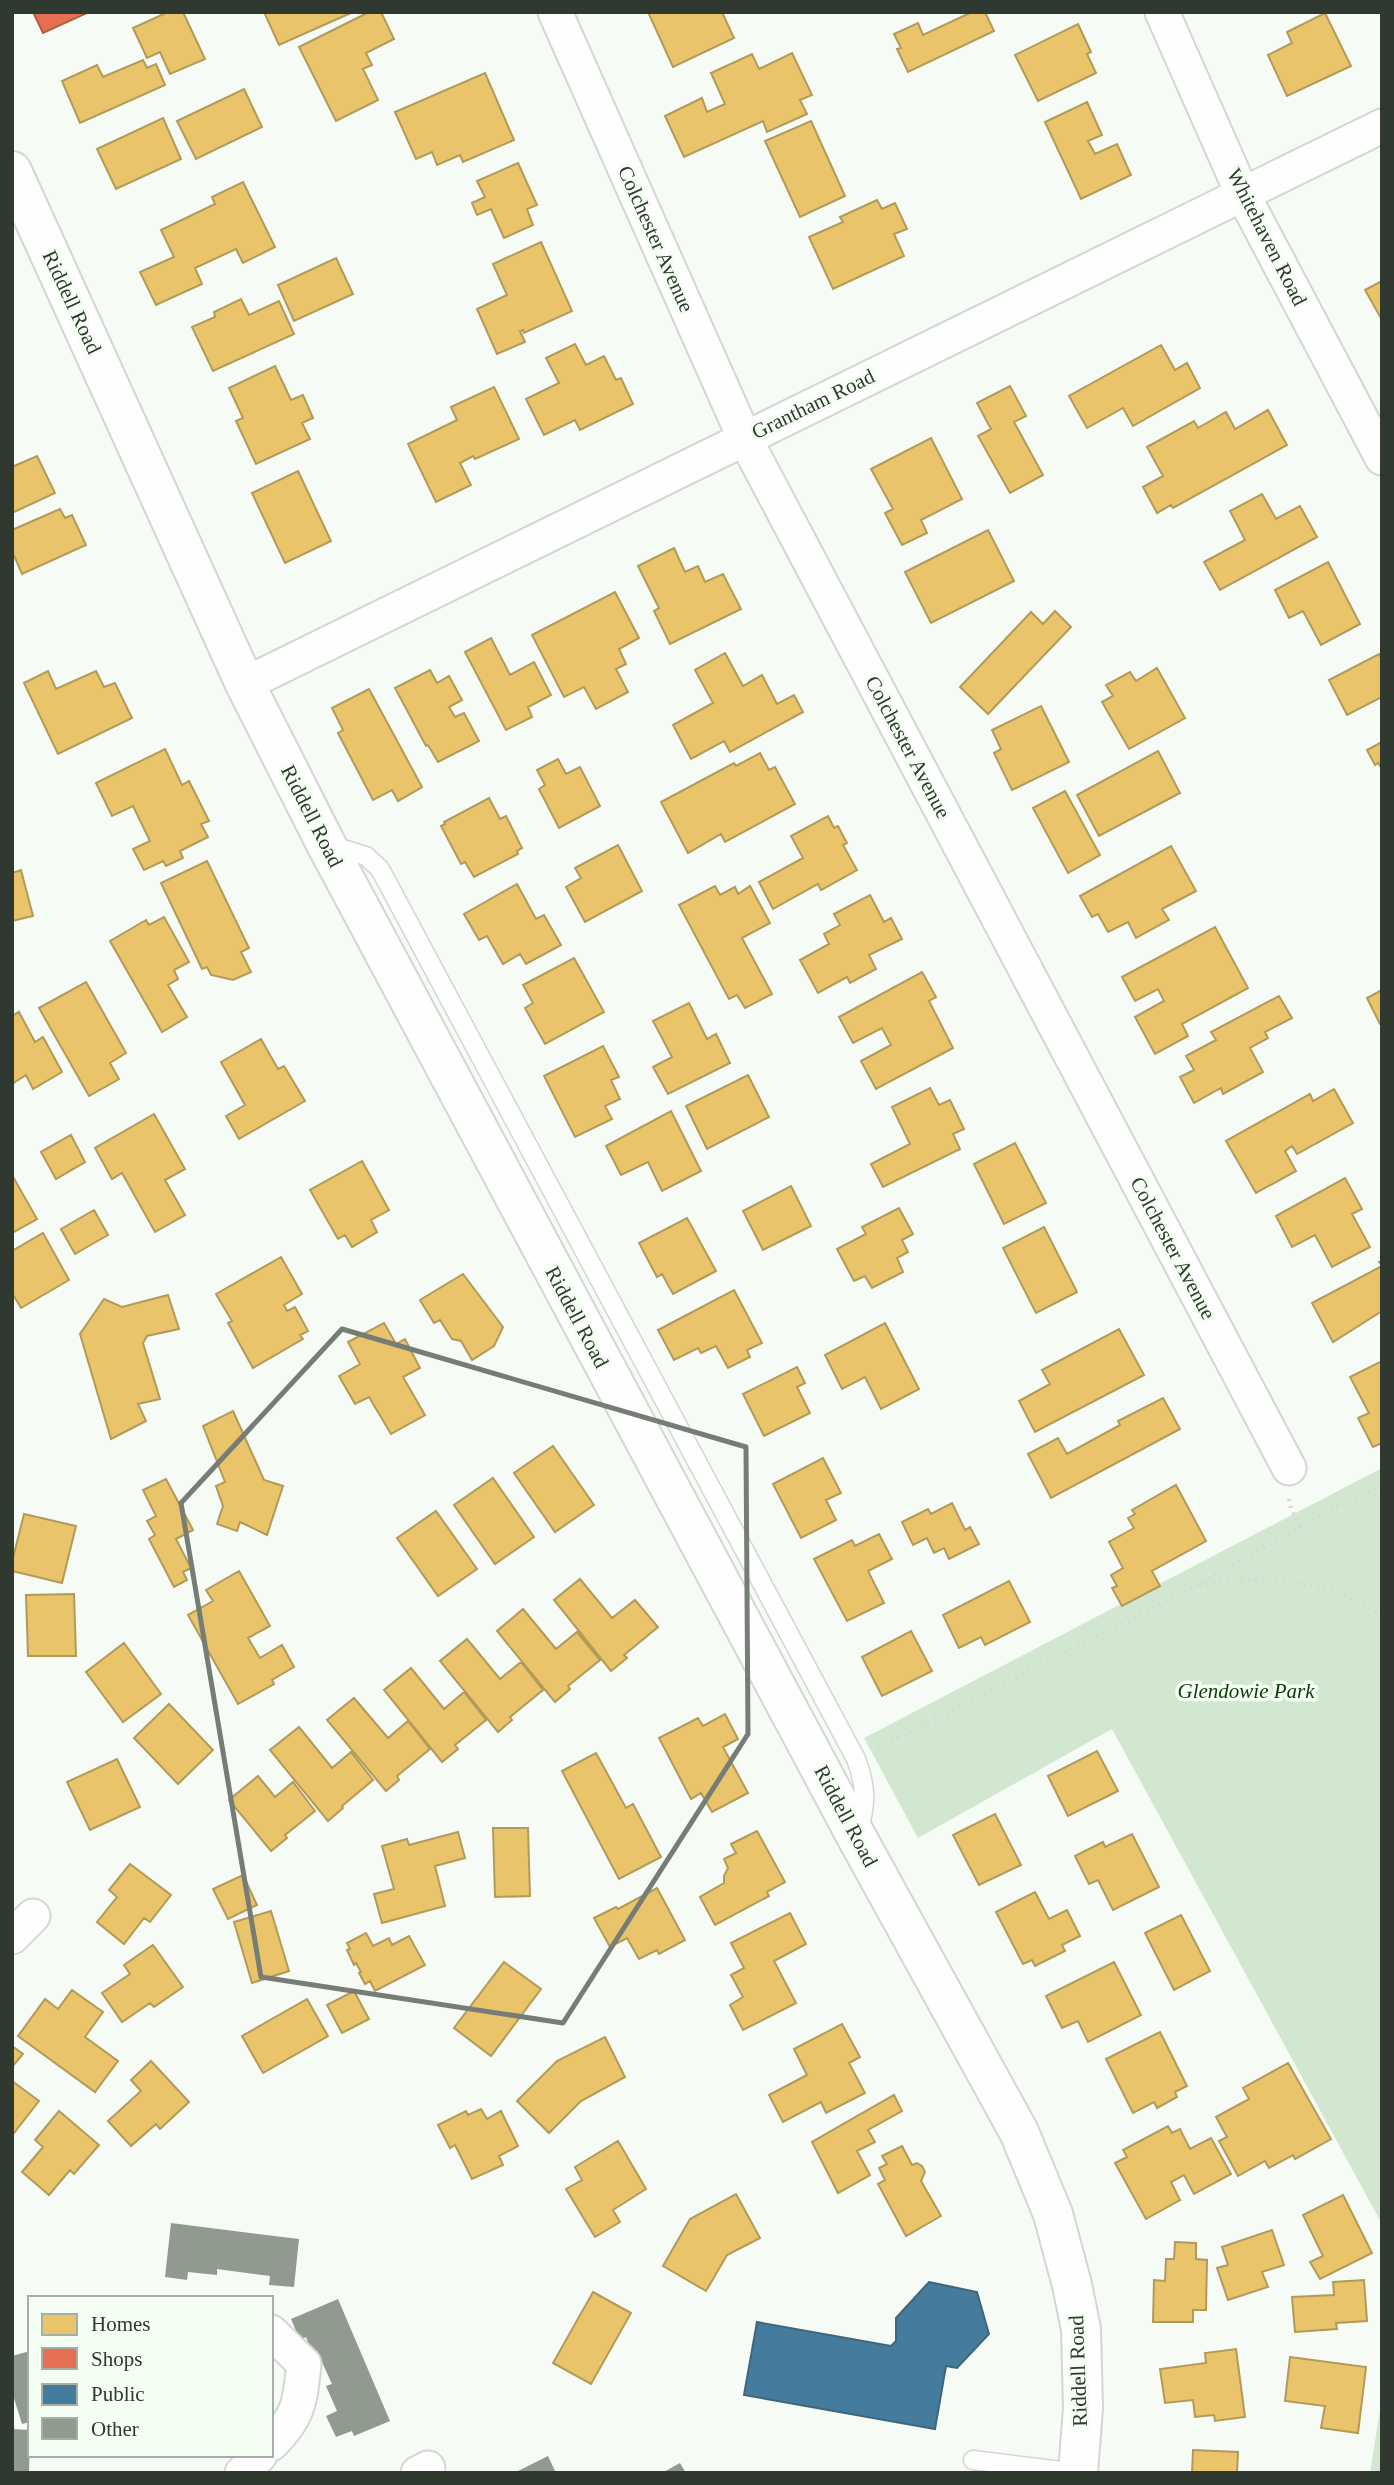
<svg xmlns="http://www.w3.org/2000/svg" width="1394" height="2485" font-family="Georgia,serif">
<rect width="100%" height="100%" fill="#f6fbf6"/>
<path fill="#d2e7d0" d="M1382 1468V2224L1112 1729 918 1838 864 1738Z
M1382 2397V2473H1370Z"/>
<path fill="#e9c46a" stroke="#b29a58" stroke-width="2" d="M168 12H183L205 59 170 74 160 52 147 58 133 28Z
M264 12H353L279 45Z
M369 12H381L394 39 366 53 372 65 363 69 378 100 336 121 299 47Z
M648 12H722L734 38 673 67Z
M972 12H985L994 31 908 72 897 49 901 48 894 34 918 23 923 35Z
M1325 13 1351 66 1287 96 1268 55 1292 43 1287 32Z
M1078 24 1091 52 1087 54 1096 73 1038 101 1015 55Z
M792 53 812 95 800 100 807 114 767 132 763 121 684 157 665 116 702 98 707 112 725 104 711 73 752 54 759 69Z
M143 60 147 68 156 64 165 85 80 123 62 81 97 65 103 77Z
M485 73 514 140 463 162 460 155 437 165 432 152 416 159 395 112Z
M244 89 262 127 196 159 177 121Z
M1087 102 1102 135 1088 141 1095 154 1117 144 1131 175 1081 199 1045 122Z
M163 118 181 159 116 189 97 149Z
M811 121 845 196 800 217 765 141Z
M518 163 537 205 527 209 533 225 504 238 491 209 477 215 472 203 485 197 477 181Z
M243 182 275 247 243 263 236 249 195 268 202 284 156 305 140 272 174 257 161 230 215 204 212 197Z
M877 200 882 209 895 203 907 229 894 234 904 256 833 289 809 237 843 222 840 217Z
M541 242 572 311 524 333 523 330 520 331 525 342 497 354 477 309 507 295 493 264Z
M336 258 353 294 294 321 278 285Z
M1382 281V320L1365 290Z
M241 299 249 315 279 301 294 334 213 371 192 327 215 317 214 312Z
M575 344 586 365 604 356 616 380 621 378 633 404 580 430 575 420 544 435 526 399 559 383 546 358Z
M1161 345 1175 370 1187 363 1200 388 1133 426 1123 408 1087 428 1069 396Z
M275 366 291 400 303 395 313 418 302 423 310 439 256 464 236 421 243 418 229 388Z
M1010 386 1026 416 1014 422 1043 475 1010 493 978 436 991 429 977 403Z
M494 387 519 439 475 459 473 456 460 463 471 485 436 502 408 444 457 420 451 407Z
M1268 410 1287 445 1173 508 1171 505 1157 513 1143 487 1163 476 1147 447 1194 421 1198 428 1226 412 1235 429Z
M931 438 962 499 921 520 927 533 902 545 885 513 893 509 871 469Z
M37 456 55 493 12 513V467Z
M298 471 331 541 285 563 252 493Z
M1262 494 1276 519 1300 506 1317 537 1220 590 1204 562 1245 540 1230 511Z
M60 509 65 518 72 515 86 545 22 574 12 551V530Z
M988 530 1014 581 931 623 905 572Z
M674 548 685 572 698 566 705 582 723 574 741 609 670 644 654 611 659 608 638 566Z
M1328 562 1360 624 1321 645 1303 611 1289 618 1275 590Z
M615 592 639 638 619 649 626 664 616 669 628 692 596 709 584 687 564 697 532 635Z
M1055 611 1071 627 988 714 960 687 1031 612 1043 624Z
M491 638 510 675 534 662 551 695 528 707 532 717 506 730 465 652Z
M725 653 743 686 762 675 777 704 794 695 803 712 730 752 724 741 691 759 673 725 713 703 695 670Z
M1379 654 1382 660V697L1347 715 1329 680Z
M1157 668 1185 718 1129 749 1102 702 1113 696 1106 685 1130 672 1136 681Z
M430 670 437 683 449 676 462 700 449 707 455 717 464 713 479 741 438 762 428 745 426 746 395 688Z
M48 671 56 689 96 671 104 687 115 683 132 718 58 754 24 683Z
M369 689 422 787 398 801 392 790 373 800 338 733 343 730 332 708Z
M1041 706 1069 762 1012 790 994 753 1001 749 992 730Z
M1382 742V769L1378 763 1375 765 1367 750Z
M165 749 182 785 189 781 209 821 201 824 208 837 180 851 183 858 166 866 163 861 144 870 133 849 150 841 133 806 112 816 96 783Z
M1158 751 1180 793 1099 836 1077 795Z
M760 753 769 770 775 767 795 804 725 842 721 834 688 853 661 802 734 763 736 766Z
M558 759 566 774 580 767 600 806 559 828 539 789 545 785 537 770Z
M1065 791 1100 855 1068 873 1033 808Z
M489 798 500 819 506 816 522 848 517 851 518 854 474 877 465 862 461 864 441 826 445 824 444 822Z
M828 816 834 828 838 826 847 843 843 845 857 870 821 890 818 884 773 909 759 882 803 858 791 836Z
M618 845 642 891 585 922 566 887 581 878 575 868Z
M1171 846 1196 891 1162 909 1169 920 1136 938 1128 922 1108 932 1098 914 1092 917 1080 896Z
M207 861 249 948 241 952 251 972 233 980 211 975 207 967 202 969 161 883Z
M21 870 33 916 12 921V873Z
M517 884 536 919 544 915 561 945 526 964 520 954 503 964 487 936 479 940 464 914Z
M715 886 720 895 735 887 738 894 750 886 770 923 742 938 772 994 745 1008 737 995 729 999 679 905Z
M870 895 884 922 891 918 902 939 869 955 876 969 850 983 847 977 818 993 800 960 829 944 824 934 840 925 834 914Z
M164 917 189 962 174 970 178 979 168 985 187 1017 162 1032 110 941 146 920 149 925Z
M1215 927 1248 988 1182 1024 1188 1036 1155 1054 1135 1017 1164 1001 1158 989 1135 1001 1122 977Z
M574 958 604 1012 545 1044 525 1008 533 1003 523 985Z
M922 972 936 997 929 1001 953 1048 876 1089 861 1061 891 1045 882 1028 853 1043 839 1017Z
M86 982 126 1053 110 1063 119 1079 89 1096 39 1008Z
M1382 990V1023L1380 1024 1367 998Z
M1279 996 1292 1018 1265 1032 1268 1038 1250 1048 1263 1072 1223 1094 1221 1088 1194 1103 1180 1077 1194 1070 1186 1056 1216 1040 1211 1032Z
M689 1003 707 1039 716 1034 730 1063 668 1094 653 1067 672 1057 653 1021Z
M19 1012 35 1042 43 1037 62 1072 33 1089 26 1075 12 1084V1016Z
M261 1039 278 1069 284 1066 305 1101 239 1139 226 1116 245 1105 221 1062Z
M603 1046 619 1077 611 1080 620 1099 605 1106 612 1119 575 1137 544 1076Z
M748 1075 769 1117 707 1149 686 1106Z
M930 1088 939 1105 950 1100 964 1129 953 1134 960 1149 883 1187 871 1164 910 1144 892 1107Z
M1334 1089 1353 1123 1297 1154 1292 1146 1285 1151 1296 1171 1256 1193 1226 1141 1310 1094 1313 1101Z
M671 1111 701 1171 662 1191 648 1162 621 1175 606 1146Z
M154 1114 185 1169 165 1180 185 1215 155 1232 122 1173 112 1179 95 1148Z
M71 1135 85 1162 56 1179 41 1152Z
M1015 1143 1046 1203 1004 1224 974 1164Z
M362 1161 389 1210 371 1220 377 1232 352 1247 345 1235 338 1239 310 1190Z
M12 1175 37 1219 12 1233Z
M1345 1178 1362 1209 1352 1214 1370 1247 1332 1267 1315 1235 1292 1247 1276 1216Z
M791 1186 811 1226 763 1250 743 1211Z
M899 1208 913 1234 902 1240 908 1252 897 1258 903 1272 872 1288 865 1276 854 1281 837 1249 866 1234 862 1227Z
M94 1210 108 1235 75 1254 61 1229Z
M687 1218 716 1271 673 1294 662 1274 657 1277 639 1243Z
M1044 1227 1077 1292 1036 1313 1003 1248Z
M43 1233 69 1280 21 1308 12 1293V1251Z
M281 1257 302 1294 284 1305 287 1311 295 1307 308 1331 300 1335 303 1339 253 1368 228 1323 232 1321 216 1294Z
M1382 1261V1311L1333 1342 1312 1303 1382 1266 1379 1262Z
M463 1274 503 1327 494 1346 472 1360 461 1341 452 1339 440 1320 434 1323 420 1300Z
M734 1290 762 1343 747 1350 750 1357 728 1368 716 1346 701 1353 698 1348 674 1360 658 1330Z
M168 1295 179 1329 147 1336 143 1343 160 1399 138 1404 146 1421 111 1439 80 1334 104 1299 122 1307Z
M384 1323 396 1344 405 1339 420 1368 403 1377 425 1415 391 1434 369 1397 355 1404 339 1376 360 1364 348 1342Z
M885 1323 919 1389 881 1409 865 1377 842 1389 825 1355Z
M1119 1329 1144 1375 1035 1432 1019 1401 1050 1384 1042 1370Z
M1382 1361V1443L1373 1447 1358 1418 1369 1413 1350 1377Z
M797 1367 805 1383 797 1387 810 1413 764 1436 743 1394Z
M1163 1398 1180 1429 1051 1498 1028 1454 1058 1438 1067 1454 1120 1425 1118 1421Z
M233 1411 264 1480 283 1486 267 1535 240 1522 237 1531 217 1524 223 1506 216 1486 225 1482 203 1426Z
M553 1446 594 1505 555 1532 514 1473Z
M823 1458 841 1493 826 1500 836 1520 801 1538 773 1484Z
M493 1478 534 1537 495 1564 454 1505Z
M166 1479 193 1530 176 1539 191 1568 183 1572 187 1580 174 1587 149 1539 155 1535 147 1521 156 1516 143 1490Z
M1176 1485 1206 1541 1152 1571 1160 1586 1122 1606 1112 1588 1117 1586 1111 1575 1123 1568 1109 1542 1134 1528 1128 1518 1135 1514 1132 1510Z
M952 1503 965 1530 970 1527 979 1544 949 1559 944 1548 934 1553 927 1538 913 1545 902 1522 928 1509 931 1514Z
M436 1511 477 1569 438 1596 397 1538Z
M24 1514 76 1526 62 1583 12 1571V1562Z
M879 1534 892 1559 868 1571 884 1603 847 1621 814 1559 852 1540 855 1546Z
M239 1571 270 1626 248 1638 260 1658 282 1645 294 1667 272 1680 274 1684 238 1704 188 1615 213 1601 206 1590Z
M580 1579 612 1618 635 1600 658 1627 624 1655 627 1658 611 1671 554 1600Z
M1009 1581 1030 1622 985 1645 981 1637 959 1648 943 1615Z
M74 1594 76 1656H28L26 1595Z
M523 1609 556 1649 577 1632 600 1660 568 1686 570 1689 555 1702 497 1631Z
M911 1631 932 1671 882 1696 862 1657Z
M467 1639 500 1679 521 1662 543 1690 510 1717 512 1720 498 1732 440 1661Z
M124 1643 161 1694 123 1722 86 1672Z
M411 1668 444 1709 464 1692 486 1720 455 1745 458 1749 442 1762 384 1690Z
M354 1698 388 1738 408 1721 430 1749 397 1776 399 1780 386 1791 327 1720Z
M169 1704 213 1750 178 1784 134 1738Z
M725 1714 738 1739 723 1747 748 1793 712 1812 701 1793 691 1799 659 1738 698 1718 703 1726Z
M299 1727 332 1768 351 1752 373 1780 342 1806 343 1808 328 1821 270 1750Z
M1097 1751 1118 1791 1068 1816 1048 1776Z
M596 1753 626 1808 633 1804 661 1857 619 1879 562 1771Z
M117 1759 140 1807 90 1830 67 1782Z
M258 1776 275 1797 293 1782 315 1811 285 1835 287 1838 271 1851 229 1800Z
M995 1814 1021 1865 979 1885 953 1835Z
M493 1828H528L530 1896 495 1897Z
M757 1831 785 1882 767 1892 769 1896 715 1925 700 1897 724 1883V1876L728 1868 724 1859 736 1853 731 1844Z
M458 1832 465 1858 435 1866 445 1906 382 1923 374 1894 394 1889 382 1846 407 1839 409 1845Z
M1132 1834 1159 1887 1113 1910 1098 1880 1089 1884 1075 1856 1103 1842 1105 1847Z
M130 1864 171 1895 150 1922 144 1918 124 1944 97 1922 117 1897 109 1890Z
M243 1875 257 1905 228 1919 213 1889Z
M657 1888 685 1940 659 1954 657 1950 639 1959 627 1938 610 1947 594 1918 616 1907 618 1909Z
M1035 1892 1049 1919 1067 1910 1080 1936 1062 1945 1065 1951 1035 1966 1032 1960 1023 1964 996 1912Z
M271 1911 289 1971 252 1983 234 1922Z
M790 1913 806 1944 774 1961 796 2003 743 2030 730 2005 743 1997 731 1975 744 1968 731 1943Z
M1181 1915 1210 1971 1174 1990 1145 1933Z
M366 1933 373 1946 389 1938 392 1945 409 1936 425 1965 375 1991 370 1981 365 1984 359 1973 361 1972 356 1963 354 1965 347 1950 350 1949 347 1943Z
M153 1945 183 1987 154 2007 150 2003 122 2022 102 1993 130 1974 124 1965Z
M504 1962 541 1989 491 2056 454 2028Z
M1114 1962 1141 2015 1088 2042 1078 2021 1062 2028 1046 1996Z
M72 1990 103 2012 85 2037 118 2061 95 2092 18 2036 45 1999 58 2009Z
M354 1991 369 2019 342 2033 327 2005Z
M307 1999 328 2036 263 2073 242 2036Z
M842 2024 860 2057 849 2063 865 2093 826 2113 821 2102 783 2122 769 2095 807 2075 794 2049Z
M1160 2032 1187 2086 1175 2092 1177 2097 1157 2108 1154 2102 1133 2113 1106 2059Z
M605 2037 625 2077 581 2101 549 2133 517 2101 557 2061Z
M12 2046 23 2054 12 2067Z
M151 2061 189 2102 160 2129 156 2124 131 2146 108 2121 141 2091 131 2080Z
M1288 2063 1331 2139 1295 2159 1293 2155 1269 2168 1265 2161 1238 2176 1219 2141 1227 2137 1216 2117 1249 2099 1243 2088Z
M12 2081 39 2101 14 2133 12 2132Z
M894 2095 902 2111 868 2130 875 2142 857 2151 870 2175 838 2193 812 2142Z
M481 2109 487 2119 501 2111 518 2146 499 2156 503 2165 472 2179 455 2145 450 2148 438 2125 466 2111 468 2115Z
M59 2111 99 2145 74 2174 70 2170 49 2195 22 2172 43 2147 35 2140Z
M1168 2126 1172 2133 1180 2129 1190 2149 1211 2138 1231 2174 1194 2194 1184 2175 1171 2182 1180 2200 1146 2219 1115 2163 1127 2157 1123 2150Z
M618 2141 646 2189 613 2210 620 2222 595 2237 566 2189 582 2180 575 2167Z
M902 2146 912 2165 917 2163 922 2166 925 2172 921 2181 941 2216 906 2236 878 2184 885 2180 879 2168 887 2164 882 2156Z
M736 2194 760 2238 727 2255 706 2291 663 2266 690 2219Z
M1343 2195 1372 2253 1320 2279 1310 2262 1323 2256 1303 2215Z
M1272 2230 1284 2265 1262 2272 1268 2287 1228 2300 1217 2268 1228 2265 1222 2247Z
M1175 2242 1196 2243V2259L1207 2260 1206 2310H1193V2322H1153L1154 2280 1165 2281 1166 2259H1174Z
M1364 2280 1367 2321 1336 2323 1337 2329 1295 2332 1292 2297 1334 2295 1333 2282Z
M593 2292 631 2313 591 2384 553 2363Z
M1236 2349 1245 2417 1215 2421 1214 2415 1195 2417 1193 2400 1165 2403 1160 2369 1206 2363 1205 2353Z
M1290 2357 1366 2367 1358 2433 1321 2428 1325 2406 1285 2401Z
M1193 2450 1238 2452 1237 2473H1192Z"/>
<path fill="#e76f51" stroke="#b05f47" stroke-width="2" d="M33 12H86L87 13 43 33Z"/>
<path fill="#457b9d" stroke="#3f677c" stroke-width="2" d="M929 2282 977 2292 989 2334 957 2368 946 2366 935 2429 744 2395 757 2322 891 2346 896 2341V2318Z"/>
<path fill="#909a8f" d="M171 2223 299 2239 294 2287 269 2285 270 2276 217 2269V2275L188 2272 187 2280 165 2277Z
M338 2299 390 2421 354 2436 352 2431 336 2437 326 2416 337 2411 326 2386 332 2384 322 2362 317 2365 306 2337 300 2340 291 2319Z
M30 2351V2422L22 2424 12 2392V2356Z
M12 2429 30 2430 29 2473H12Z
M548 2456 556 2473H514Z
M680 2463 686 2473H662Z"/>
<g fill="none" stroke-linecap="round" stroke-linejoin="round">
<g stroke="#d1d8d0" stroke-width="21">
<path id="lane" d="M330 845 366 856 380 869 856 1759C866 1785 867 1804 858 1831
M973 2460 1078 2473"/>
</g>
<g stroke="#d1d8d0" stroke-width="37">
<path id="street" d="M555 12 744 437 1289 1468
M1162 12 1242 193 1382 458
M245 684 1382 126
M12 1937 33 1916
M271 2332 304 2364C300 2402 299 2417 271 2444
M242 2473 260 2455
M418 2473 428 2468"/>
</g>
<g stroke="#d1d8d0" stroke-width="42">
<path id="secondary" d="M12 171 245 684 326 844 856 1836 1019 2132 1053 2214 1072 2285 1081 2329 1083 2408 1078 2473"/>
</g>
<path stroke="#d5dad5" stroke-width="4.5" stroke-dasharray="2 5" stroke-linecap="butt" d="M1289 1499 1291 1509 1301 1526
M1199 1585C1257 1573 1333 1580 1382 1616
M878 1748 1195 1586 1338 1506 1382 1485"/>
<use href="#lane" stroke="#fefefe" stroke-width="18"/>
<use href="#street" stroke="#fefefe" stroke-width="33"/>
<use href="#secondary" stroke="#fefefe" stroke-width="38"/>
</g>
<path fill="none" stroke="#757d75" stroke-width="5" stroke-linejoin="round" d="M342 1329 746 1447 748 1734 563 2023 261 1977 181 1503Z"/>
<g text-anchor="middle" stroke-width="7" stroke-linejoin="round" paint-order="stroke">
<g font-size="21" fill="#30392f" stroke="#f4fef3">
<text transform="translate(1267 237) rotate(63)" y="7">Whitehaven Road</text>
<text transform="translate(656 239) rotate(66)" y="7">Colchester Avenue</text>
<text transform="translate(72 302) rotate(65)" y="7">Riddell Road</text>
<text transform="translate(813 404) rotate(-26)" y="7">Grantham Road</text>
<text transform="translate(908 747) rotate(62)" y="7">Colchester Avenue</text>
<text transform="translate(312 816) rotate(63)" y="7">Riddell Road</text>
<text transform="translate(1173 1248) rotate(62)" y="7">Colchester Avenue</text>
<text transform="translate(577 1317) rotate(62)" y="7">Riddell Road</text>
<text transform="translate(846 1816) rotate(62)" y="7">Riddell Road</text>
<text transform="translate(1078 2371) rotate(-92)" y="7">Riddell Road</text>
</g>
<g font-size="21" font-style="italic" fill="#0d3c0a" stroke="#f4fef3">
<text x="1246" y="1698">Glendowie Park</text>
</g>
</g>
<rect width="1394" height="2485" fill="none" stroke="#30392f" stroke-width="28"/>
<rect x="28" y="2296" width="245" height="161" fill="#f4fef3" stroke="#a6afa5" stroke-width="2"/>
<rect x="42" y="2314" width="35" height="21" fill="#e9c46a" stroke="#a6afa5" stroke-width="2"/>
<text x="91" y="2331" font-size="21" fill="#30392f">Homes</text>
<rect x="42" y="2348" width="35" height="21" fill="#e76f51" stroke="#a6afa5" stroke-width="2"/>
<text x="91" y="2366" font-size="21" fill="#30392f">Shops</text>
<rect x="42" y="2384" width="35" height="21" fill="#457b9d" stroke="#a6afa5" stroke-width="2"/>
<text x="91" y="2401" font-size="21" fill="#30392f">Public</text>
<rect x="42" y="2418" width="35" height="21" fill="#909a8f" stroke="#a6afa5" stroke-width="2"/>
<text x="91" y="2436" font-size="21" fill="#30392f">Other</text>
</svg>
